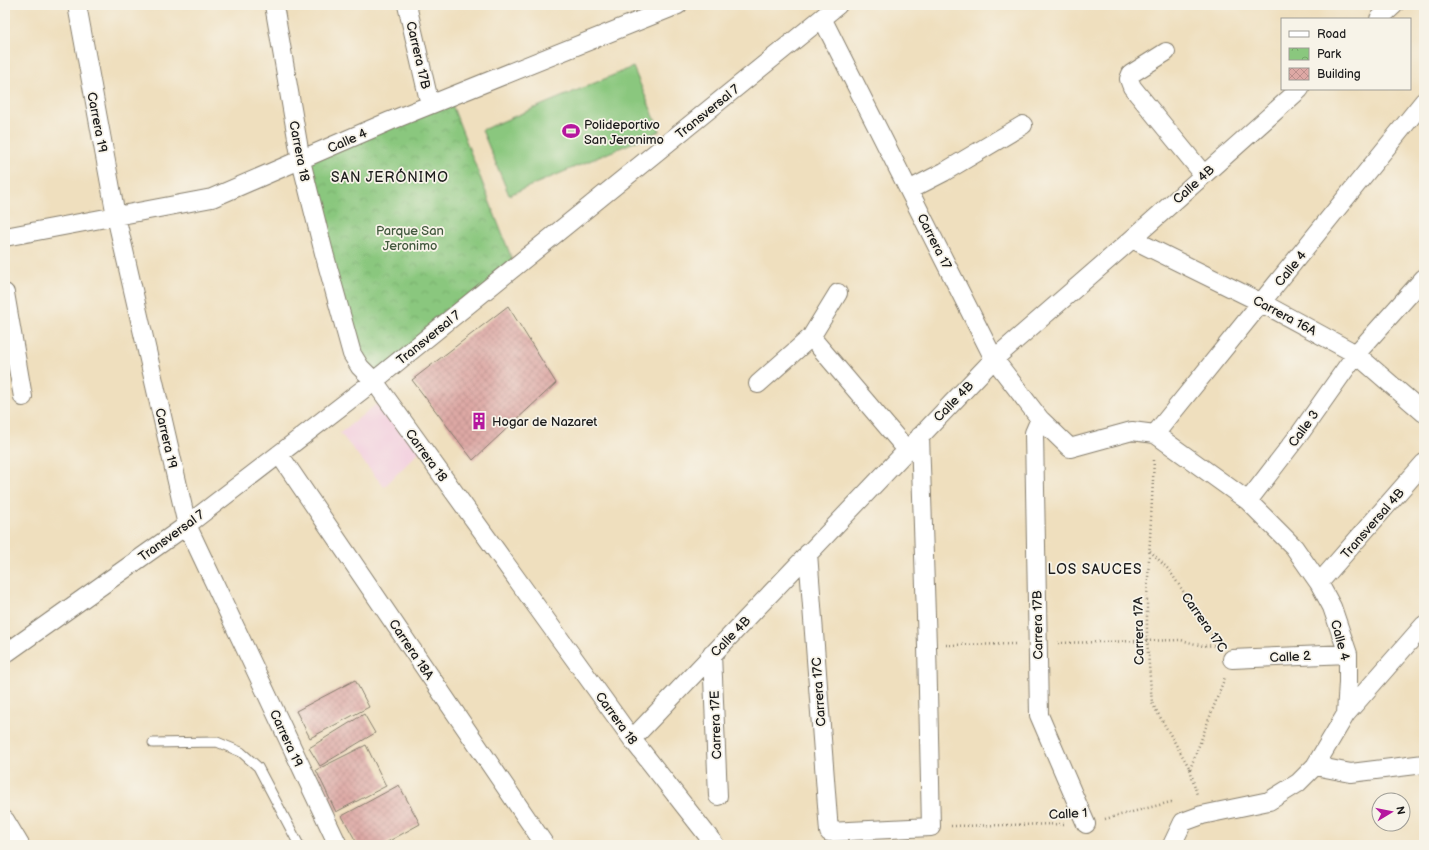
<svg xmlns="http://www.w3.org/2000/svg" width="1429" height="850" font-family="'Balsamiq Sans',sans-serif">
<defs>
<pattern id="park-crowns" width="20" height="18" patternUnits="userSpaceOnUse"><rect width="20" height="18" fill="#8ac77e"/><path d="M2 6a3 3 0 1 1 6 0M12 15a3 3 0 1 1 6 0" fill="none" stroke="#76aa6c"/></pattern>
<pattern id="building-cross-hatch" width="8" height="8" patternUnits="userSpaceOnUse"><rect width="8" height="8" fill="#dda8a4"/><path d="M0 0l8 8M0 8l8-8" fill="none" stroke="#bd908d"/></pattern>
</defs>
<rect width="100%" height="100%" fill="#f7f3e8"/>
<filter id="ink" filterUnits="userSpaceOnUse"><feTurbulence type="fractalNoise" baseFrequency=".025" numOctaves="2"/><feDisplacementMap in="SourceGraphic" scale="8" xChannelSelector="R" yChannelSelector="G"/><feConvolveMatrix kernelMatrix="1 2 1 2 8 2 1 2 1" color-interpolation-filters="sRGB"/></filter>
<filter id="wash" filterUnits="userSpaceOnUse"><feTurbulence type="fractalNoise" baseFrequency=".012" numOctaves="4" result="noise"/><feDisplacementMap in="SourceGraphic" scale="16" xChannelSelector="R" yChannelSelector="G"/><feGaussianBlur stdDeviation="0.9" result="paint"/><feColorMatrix in="noise" values="0 0 0 0 0 0 0 0 0 0 0 0 0 0 0 0 0 1.4 0 .05"/><feComposite in="paint" operator="in"/></filter>
<g filter="url(#wash)">
<rect width="100%" height="100%" fill="#efdfbe"/>
<path fill="#f3cfdf" d="M384 398 421 450 384 487 340 433Z"/>
<path fill="url(#park-crowns)" stroke="#53724d" d="M449 97 515 267 374 381 350 349 301 161Z"/>
<path fill="#8ac77e" stroke="#53724d" d="M633 67 660 131 509 195 482 130Z"/>
<g id="blocks">
<path fill="url(#building-cross-hatch)" d="M508 306 556 383 473 460 412 380Z
M355 680 369 707 310 738 296 711Z
M364 714 375 733 320 766 309 748Z
M366 745 386 786 336 812 316 770Z
M399 785 420 824 382 845H358L342 816Z"/>
</g>
</g>
<g filter="url(#ink)">
<use href="#blocks" fill-opacity="0" stroke="#867e6d" stroke-width="1"/>
<g fill="none" stroke-linecap="round" stroke-linejoin="round">
<g stroke="#867e6d" stroke-width="11">
<path id="lane" d="M153 743 217 742 241 752 258 767 299 845"/>
</g>
<g stroke="#867e6d" stroke-width="20">
<path id="street" d="M77 5 116 216 187 525 338 845
M274 5 301 161 324 253 352 354 360 367 374 381 632 739 715 845
M407 5 430 105
M822 18 994 359 1040 419 1070 448 1132 431 1155 434 1248 501 1294 547 1319 583 1332 607 1348 654V682L1346 714 1315 766 1298 783 1269 801 1202 815 1183 822 1172 845
M1379 19 1394 5
M1166 52 1131 74 1129 79 1132 87 1204 175
M909 190 944 172 1023 125
M5 237 212 198 390 121 678 5
M1132 239 1262 303 1356 354 1424 413
M5 293 23 397
M811 337 907 450
M758 384 811 337 838 293
M1040 419 1034 433 1039 715 1086 824
M1155 434 1424 101
M279 454 545 845
M1248 501 1301 432 1356 354 1424 278
M808 553 829 832 931 827 927 646 920 436
M1319 583 1424 463
M5 654 187 525 374 381 838 5
M712 654 718 796
M1232 659 1348 654
M1346 714 1424 625
M632 739 994 359 1132 239 1300 89
M1315 766 1351 773 1424 764
M5 820 20 845"/>
</g>
<path stroke="#867e6d" stroke-width="2.5" stroke-dasharray="1 3" stroke-linecap="butt" d="M1154 460 1147 597V640L1152 703 1190 769 1197 795
M1150 551 1169 570 1219 645
M1058 643 1181 640 1203 646 1216 645
M946 645 1017 644
M1190 769 1225 677
M1105 819 1171 802 1174 803
M951 826 1064 824"/>
<use href="#lane" stroke="#fff" stroke-width="9"/>
<use href="#street" stroke="#fff" stroke-width="18"/>
</g>
</g>
<defs>
<g id="stadium-bare" transform="scale(1.38)"><path d="M0-5a6.5 5 0 1 0 0 10a6.5 5 0 1 0 0-10ZM-3.5-1.8h7v3.6h-7Z" fill="#b5179e" stroke="#f7f3e8" stroke-width="2.5" paint-order="stroke"/></g>
<g id="building-bare" transform="scale(1.38)"><path d="M-4-6H4V6H1V3H-1V6H-4ZM-2.5-4.3h1.7v1.8h-1.7ZM.8-4.3h1.7v1.8H.8ZM-2.5-1h1.7V.8h-1.7ZM.8-1h1.7V.8H.8Z" fill="#b5179e" stroke="#f7f3e8" stroke-width="2.5" paint-order="stroke"/></g>
</defs>
<g fill-rule="evenodd">
<use href="#stadium-bare" x="571" y="131"/>
<use href="#building-bare" x="479" y="421"/>
</g>
<g text-anchor="middle" stroke-width="3.5" stroke-linejoin="round" paint-order="stroke">
<g font-size="13" fill="#1c1c1c" stroke="#f7f3e8">
<text transform="translate(419 55) rotate(77)" y="5">Carrera 17B</text>
<text transform="translate(707 111) rotate(-39)" y="5">Transversal 7</text>
<text transform="translate(98 122) rotate(79)" y="5">Carrera 19</text>
<text transform="translate(347 140) rotate(-24)" y="5">Calle 4</text>
<text transform="translate(300 151) rotate(79)" y="5">Carrera 18</text>
<text transform="translate(1193 184) rotate(-42)" y="5">Calle 4B</text>
<text transform="translate(935 241) rotate(63)" y="5">Carrera 17</text>
<text transform="translate(1290 268) rotate(-51)" y="5">Calle 4</text>
<text transform="translate(1285 315) rotate(28)" y="5">Carrera 16A</text>
<text transform="translate(428 337) rotate(-39)" y="5">Transversal 7</text>
<text transform="translate(953 401) rotate(-46)" y="5">Calle 4B</text>
<text transform="translate(1303 428) rotate(-54)" y="5">Calle 3</text>
<text transform="translate(167 438) rotate(77)" y="5">Carrera 19</text>
<text transform="translate(427 455) rotate(54)" y="5">Carrera 18</text>
<text transform="translate(1372 523) rotate(-49)" y="5">Transversal 4B</text>
<text transform="translate(171 535) rotate(-36)" y="5">Transversal 7</text>
<text transform="translate(1205 622) rotate(55)" y="5">Carrera 17C</text>
<text transform="translate(1037 625) rotate(-91)" y="5">Carrera 17B</text>
<text transform="translate(1138 631) rotate(-91)" y="5">Carrera 17A</text>
<text transform="translate(730 636) rotate(-46)" y="5">Calle 4B</text>
<text transform="translate(1341 640) rotate(75)" y="5">Calle 4</text>
<text transform="translate(412 649) rotate(56)" y="5">Carrera 18A</text>
<text transform="translate(1290 656) rotate(-3)" y="5">Calle 2</text>
<text transform="translate(818 692) rotate(-94)" y="5">Carrera 17C</text>
<text transform="translate(617 718) rotate(54)" y="5">Carrera 18</text>
<text transform="translate(715 725) rotate(-92)" y="5">Carrera 17E</text>
<text transform="translate(287 738) rotate(65)" y="5">Carrera 19</text>
<text transform="translate(1068 813) rotate(-3)" y="5">Calle 1</text>
</g>
<g font-size="13" fill="#1c1c1c" stroke="#f7f3e8" text-anchor="start">
<text x="584" y="129">Polideportivo<tspan x="584" dy="15">San Jeronimo</tspan></text>
<text x="492" y="426">Hogar de Nazaret</text>
</g>
<g font-size="13" fill="#42583e" stroke="#f7f3e8">
<text x="410" y="235">Parque San<tspan x="410" dy="15">Jeronimo</tspan></text>
</g>
<g font-size="14" letter-spacing="1" fill="#1c1c1c" stroke="#f7f3e8">
<text x="390" y="182">SAN JERÓNIMO</text>
<text x="1095" y="574">LOS SAUCES</text>
</g>
</g>
<rect width="1429" height="850" fill="none" stroke="#f7f3e8" stroke-width="20"/>
<rect x="1281" y="18" width="130" height="72" fill="#f7f3e8" stroke="#9f9d96"/>
<rect x="1289" y="31" width="20" height="6" fill="#ffffff" stroke="#9f9d96"/>
<text x="1317" y="38" font-size="12" fill="#1c1c1c">Road</text>
<rect x="1289" y="48" width="20" height="12" fill="url(#park-crowns)" stroke="#9f9d96"/>
<text x="1317" y="58" font-size="12" fill="#1c1c1c">Park</text>
<rect x="1289" y="68" width="20" height="12" fill="url(#building-cross-hatch)" stroke="#9f9d96"/>
<text x="1317" y="78" font-size="12" fill="#1c1c1c">Building</text>
<g transform="translate(1391 812) rotate(80)"><circle r="19" fill="#f7f3e8" stroke="#9f9d96"/>
<path d="M0-3L7 15L0 10L-7 15Z" fill="#b5179e"/>
<text y="-6" font-size="11" font-weight="bold" text-anchor="middle" fill="#1c1c1c">N</text>
</g>
</svg>
